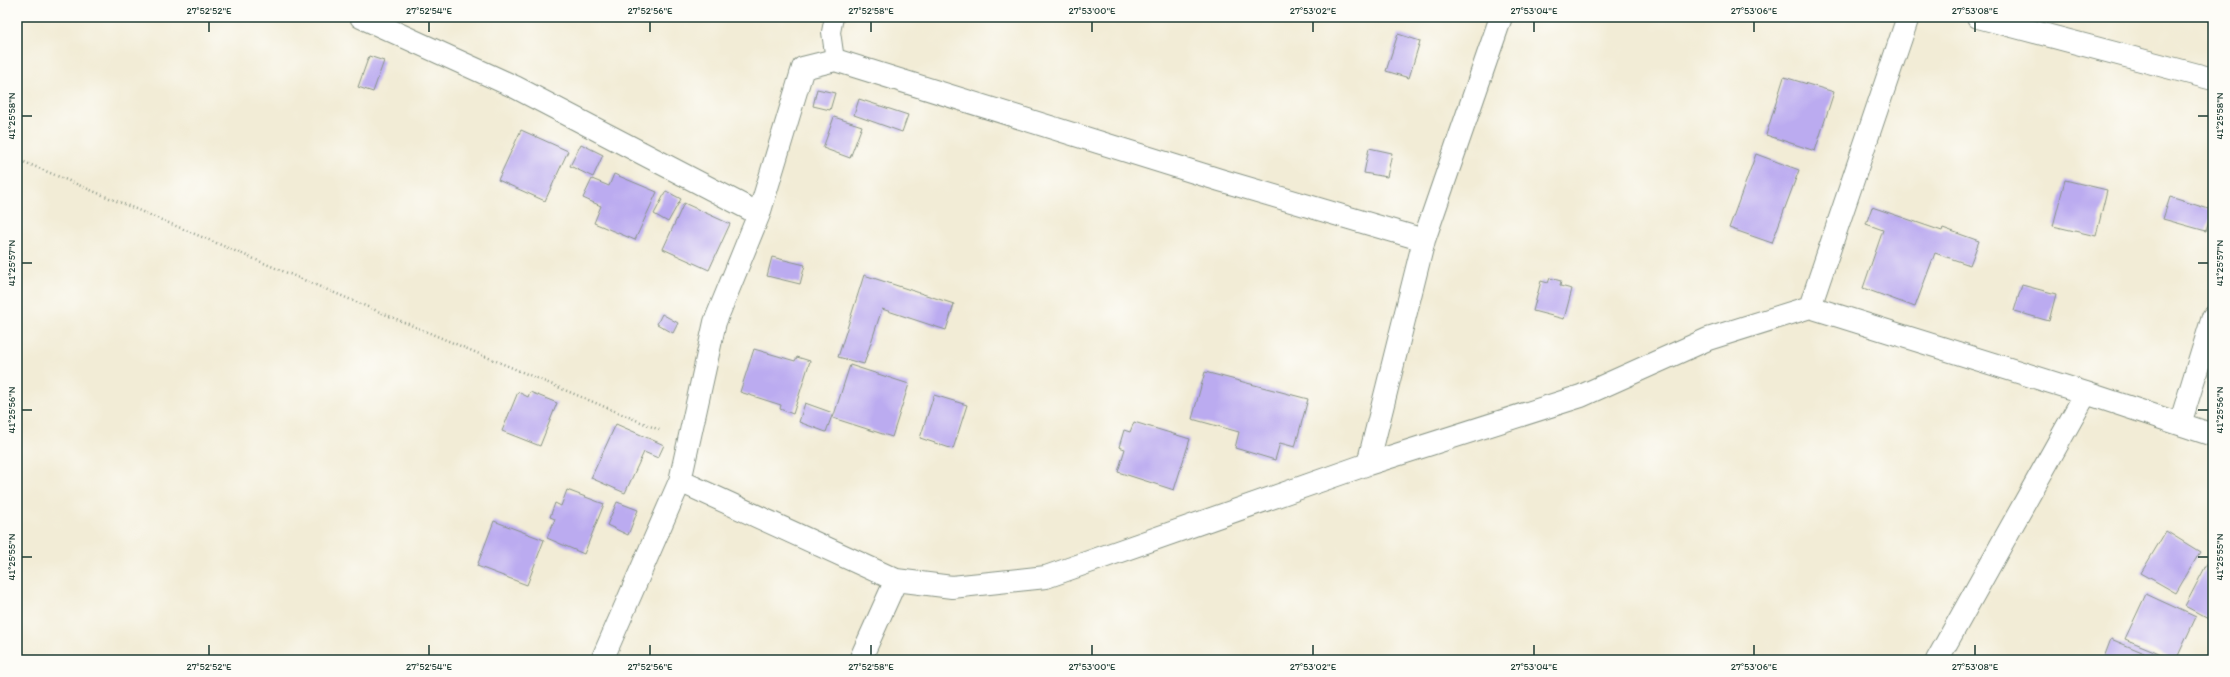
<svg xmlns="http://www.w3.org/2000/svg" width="2230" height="677" font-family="Itim,sans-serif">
<rect width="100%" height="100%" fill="#fdfcf7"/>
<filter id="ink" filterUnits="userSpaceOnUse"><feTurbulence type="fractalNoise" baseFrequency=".025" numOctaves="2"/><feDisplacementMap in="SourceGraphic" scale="8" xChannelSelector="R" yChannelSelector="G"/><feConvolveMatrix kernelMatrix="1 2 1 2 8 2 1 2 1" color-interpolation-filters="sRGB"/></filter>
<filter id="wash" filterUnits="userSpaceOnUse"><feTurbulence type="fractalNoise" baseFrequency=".012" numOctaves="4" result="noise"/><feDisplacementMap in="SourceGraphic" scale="16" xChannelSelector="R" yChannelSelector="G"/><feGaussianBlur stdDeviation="0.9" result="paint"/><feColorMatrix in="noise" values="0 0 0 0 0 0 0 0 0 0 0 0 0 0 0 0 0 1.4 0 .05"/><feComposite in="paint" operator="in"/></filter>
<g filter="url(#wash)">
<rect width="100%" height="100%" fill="#f2ecd6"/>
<g id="blocks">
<path fill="#bbabf0" d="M577 17H597L595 23Z
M1398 34 1420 41 1409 78 1386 71Z
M369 56 384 61 373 92 358 87Z
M1784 77 1834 92 1815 151 1766 135Z
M817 89 835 93 830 110 813 106Z
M859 99 908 115 902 132 854 115Z
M834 117 862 126 850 158 823 148Z
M521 130 568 151 545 201 498 180Z
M581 144 603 155 593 177 570 166Z
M1369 148 1392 153 1387 177 1364 173Z
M1756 154 1799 170 1772 243 1729 228Z
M614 174 657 192 635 240 594 223 601 206 583 198 592 179 609 186Z
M2065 180 2107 190 2096 236 2053 226Z
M666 191 681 199 668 222 654 214Z
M2170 197 2212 210 2206 231 2163 219Z
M684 203 730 224 709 270 663 249Z
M1872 207 1942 231 1943 228 1979 241 1970 265 1935 253 1915 307 1863 288 1883 230 1866 224Z
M772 257 805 265 800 284 767 276Z
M864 275 954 304 946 330 882 309 864 364 838 357Z
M1550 278 1561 281 1560 286 1572 289 1564 319 1533 311 1541 281 1548 283Z
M2022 285 2056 294 2049 321 2014 311Z
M662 314 678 323 673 333 657 324Z
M754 349 795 361 797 357 810 361 793 414 780 409 781 405 740 392Z
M850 365 909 384 892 437 833 418Z
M1205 372 1308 399 1295 447 1280 443 1275 460 1235 448 1239 432 1192 419Z
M518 392 528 397 530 392 557 403 540 446 502 431Z
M934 395 967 405 953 449 920 438Z
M805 403 833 413 826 432 799 422Z
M1134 422 1190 439 1174 490 1118 472 1125 449 1119 447 1124 430 1130 432Z
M616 424 664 445 658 458 644 452 625 493 591 478Z
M567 490 604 504 584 554 547 538 555 519 550 517 555 503 561 506Z
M617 502 638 510 628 535 607 525Z
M494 521 544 540 527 585 477 566Z
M2166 531 2200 552 2176 593 2141 573Z
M2211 556 2213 557V621L2185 606Z
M2146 594 2196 617 2176 660 2125 639Z
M2111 639 2161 660H2103Z"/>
</g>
</g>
<g filter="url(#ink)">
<use href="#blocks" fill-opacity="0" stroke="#889485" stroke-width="1"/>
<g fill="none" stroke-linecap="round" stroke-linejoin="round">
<g stroke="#889485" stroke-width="20">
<path id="service" d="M834 17 831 32 835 60"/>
</g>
<g stroke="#889485" stroke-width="24">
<path id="minor" d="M361 17 515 87 759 214
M1978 17 2213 79
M1810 307 1908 17
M2180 424 2213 317
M1368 464 1424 240 1501 17
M680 481 896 580 952 587 1046 577 1368 464 1581 396 1708 339 1810 307 2086 393 2213 435
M602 660 680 481 715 322 759 214 803 68 835 60 1220 180 1424 240
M860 660 896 580
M1937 660 2086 393"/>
</g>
<path stroke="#889485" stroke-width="2.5" stroke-dasharray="1 3" stroke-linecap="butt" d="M17 159 662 431"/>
<use href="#service" stroke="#fff" stroke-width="18"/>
<use href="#minor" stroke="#fff" stroke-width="22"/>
</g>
</g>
<path fill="none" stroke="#1f3d34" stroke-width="1.5" d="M209 22V32M429 22V32M650 22V32M871 22V32M1092 22V32M1313 22V32M1534 22V32M1754 22V32M1975 22V32M22 116H32M2198 116H2208M22 263H32M2198 263H2208M22 410H32M2198 410H2208M22 557H32M2198 557H2208M209 645V655M429 645V655M650 645V655M871 645V655M1092 645V655M1313 645V655M1534 645V655M1754 645V655M1975 645V655"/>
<rect width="2230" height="677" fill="none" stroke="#fdfcf7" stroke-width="44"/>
<rect x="22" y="22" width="2186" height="633" fill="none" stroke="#1f3d34" stroke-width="1.5"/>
<g font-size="10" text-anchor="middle" fill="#1f3d34">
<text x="209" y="14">27°52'52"E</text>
<text x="429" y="14">27°52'54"E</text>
<text x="650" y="14">27°52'56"E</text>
<text x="871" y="14">27°52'58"E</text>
<text x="1092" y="14">27°53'00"E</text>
<text x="1313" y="14">27°53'02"E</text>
<text x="1534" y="14">27°53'04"E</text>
<text x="1754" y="14">27°53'06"E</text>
<text x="1975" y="14">27°53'08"E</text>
<text transform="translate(11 116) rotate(-90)" y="4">41°25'58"N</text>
<text transform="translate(2219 116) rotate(-90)" y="4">41°25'58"N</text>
<text transform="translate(11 263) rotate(-90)" y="4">41°25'57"N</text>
<text transform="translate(2219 263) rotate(-90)" y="4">41°25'57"N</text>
<text transform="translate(11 410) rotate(-90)" y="4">41°25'56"N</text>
<text transform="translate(2219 410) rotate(-90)" y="4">41°25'56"N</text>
<text transform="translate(11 557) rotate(-90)" y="4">41°25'55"N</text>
<text transform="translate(2219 557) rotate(-90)" y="4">41°25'55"N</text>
<text x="209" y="670">27°52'52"E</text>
<text x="429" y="670">27°52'54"E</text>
<text x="650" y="670">27°52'56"E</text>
<text x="871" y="670">27°52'58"E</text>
<text x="1092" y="670">27°53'00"E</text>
<text x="1313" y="670">27°53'02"E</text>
<text x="1534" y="670">27°53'04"E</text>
<text x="1754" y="670">27°53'06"E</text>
<text x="1975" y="670">27°53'08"E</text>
</g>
</svg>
